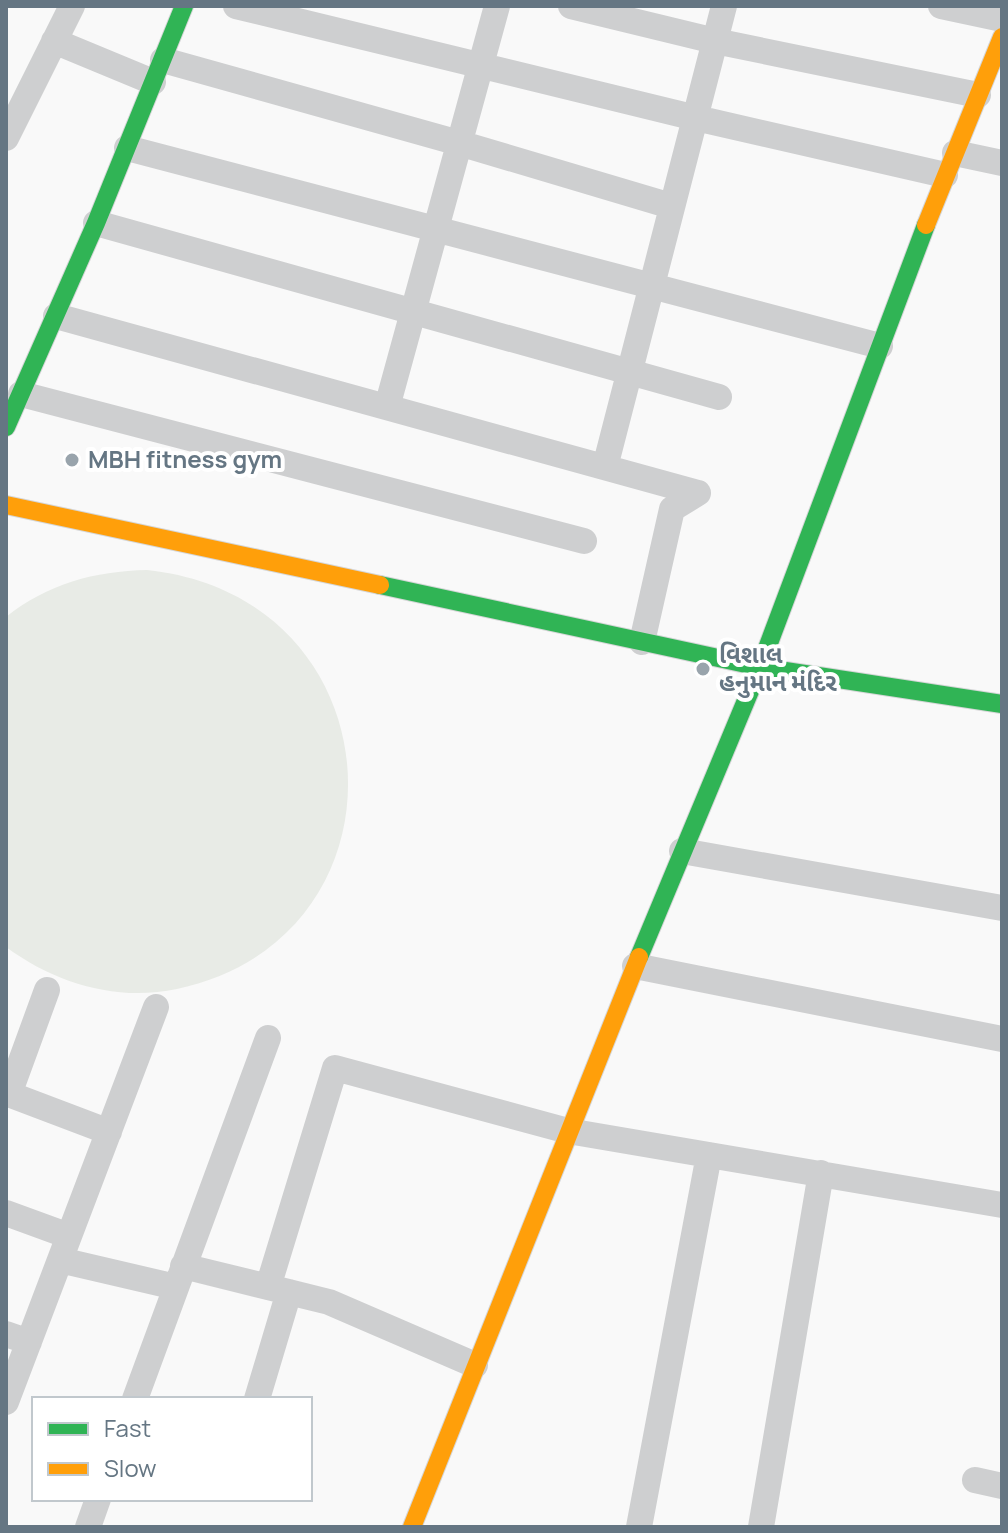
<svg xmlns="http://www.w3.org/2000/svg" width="1008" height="1533" font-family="Manrope,'Noto Sans Gujarati',sans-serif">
<rect width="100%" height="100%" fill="#f9f9f9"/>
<path fill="#e8ebe6" d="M147 570C401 597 418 938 177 989 116 1002 55 983 6 947V617C47 584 95 571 147 570Z"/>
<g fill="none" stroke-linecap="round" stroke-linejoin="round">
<g stroke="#d5d6d7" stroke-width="20">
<path id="fast" d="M6 427 96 223 184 6
M380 585 760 667 1002 704
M639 957 760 667 926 225"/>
</g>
<g stroke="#d5d6d7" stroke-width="20">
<path id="slow" d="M926 225 1002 37
M6 505 380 585
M412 1527 639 957"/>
</g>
<path stroke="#cecfd0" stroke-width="26" d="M236 6 696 118 945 175
M571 6 715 41 978 95
M941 6 1002 19
M54 41 153 82
M163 60 459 143 671 206
M6 138 72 6
M127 148 880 346
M955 153 1002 163
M96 223 719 397
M56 316 698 493
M21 394 584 541
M387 407 497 6
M605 467 724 6
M642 642 672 509 698 493
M682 851 1002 908
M635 966 1002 1039
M6 1093 109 1132
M9 1094 47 990
M6 1213 69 1236
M60 1260 176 1287
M183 1266 329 1302 475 1365
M268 1287 335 1068 568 1131 1002 1205
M6 1334 29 1342
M135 1399 268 1038
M257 1399 289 1292
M6 1402 156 1007
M975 1480 1002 1486
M88 1527 98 1499
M639 1527 709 1155
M761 1527 821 1173"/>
<use href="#fast" stroke="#30b455" stroke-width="18"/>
<use href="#slow" stroke="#ff9f0a" stroke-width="18"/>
</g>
<g fill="#99a4ac" stroke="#fff" stroke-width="3">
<circle cx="72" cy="460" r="8"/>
<circle cx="703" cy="669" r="8"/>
</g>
<g text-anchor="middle" stroke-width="8" stroke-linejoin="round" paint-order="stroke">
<g font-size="24" font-weight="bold" fill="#657683" stroke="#fff" text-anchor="start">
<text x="88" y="468">MBH fitness gym</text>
<text x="719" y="663">વિશાલ<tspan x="719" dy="28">હનુમાન મંદિર</tspan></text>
</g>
</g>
<rect width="1008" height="1533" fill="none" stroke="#657683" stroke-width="16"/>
<rect x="32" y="1397" width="280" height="104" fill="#ffffff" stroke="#c1c8cd" stroke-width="2"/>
<rect x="48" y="1423" width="40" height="12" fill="#30b455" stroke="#c1c8cd" stroke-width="2"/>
<text x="104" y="1437" font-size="24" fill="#657683">Fast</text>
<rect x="48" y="1463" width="40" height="12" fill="#ff9f0a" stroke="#c1c8cd" stroke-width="2"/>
<text x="104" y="1477" font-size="24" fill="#657683">Slow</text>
</svg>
